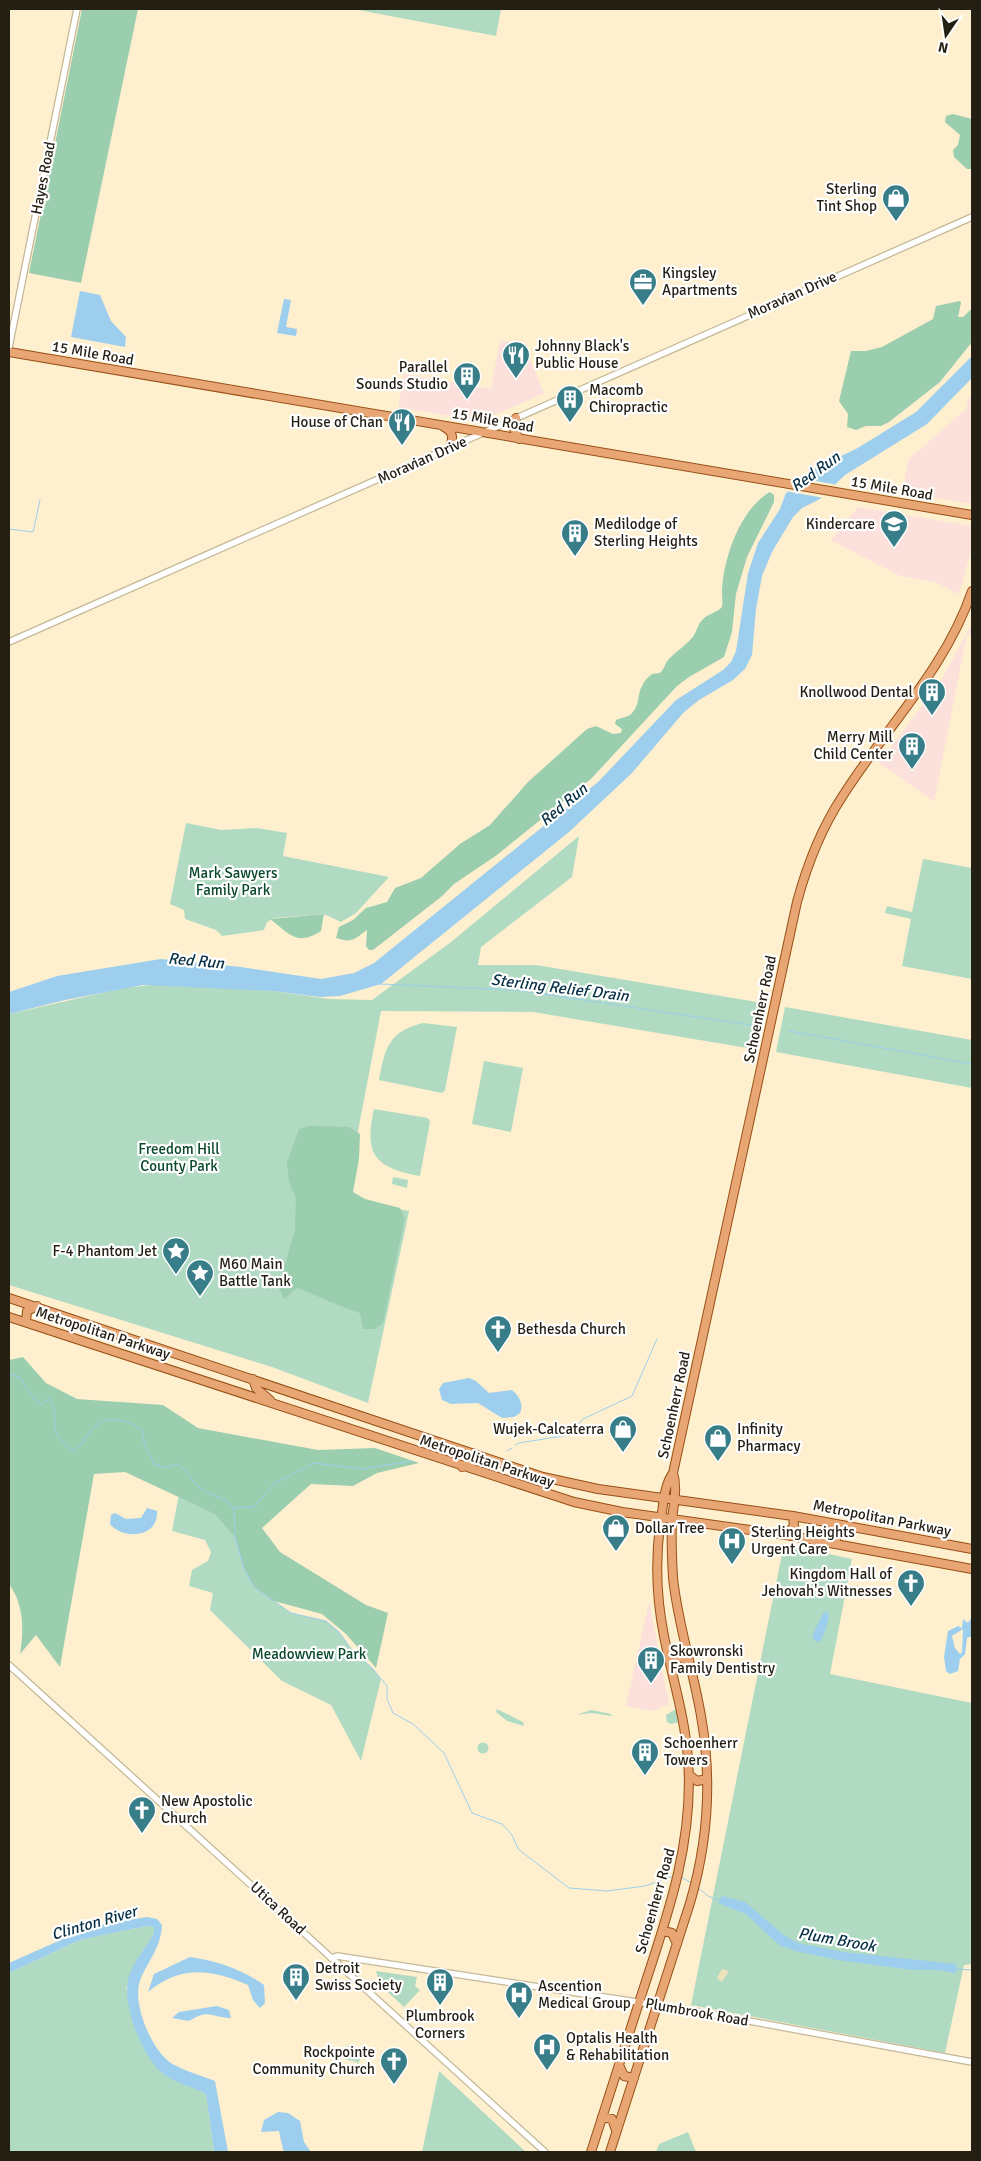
<svg xmlns="http://www.w3.org/2000/svg" width="981" height="2161" font-family="Signika,sans-serif">
<rect width="100%" height="100%" fill="#fef0cf"/>
<path fill="#fbe0db" d="M500 340 514 343 526 350 544 393 481 421 398 407 404 374 491 389Z
M972 396V504L902 492 909 459 966 409 968 399Z
M858 507 972 526V548L959 594 935 582 900 576 831 540Z
M972 623V635L967 634 934 801 879 763 941 681Z
M649 1602 669 1704 652 1711 626 1706Z"/>
<path fill="#b0dac1" d="M353 9H501L496 36Z
M186 823 221 830 257 828 287 833 283 856 389 877 356 913 341 922 324 914 274 918 267 922 264 930 222 936 216 930 185 919 184 910 170 904Z
M579 836 572 877 481 947 478 965H536L763 1003 753 1049 533 1012 381 1011 345 1199 409 1211 368 1403 272 1367 9 1285V1014L124 988 161 984 273 991 329 999 372 1000 451 942Z
M923 859 972 868V979L902 966 911 919 885 913 887 906 912 912Z
M785 1007 972 1040V1088L776 1052Z
M423 1023 457 1027 445 1090 442 1093 379 1080C385 1048 388 1032 423 1023Z
M484 1061 523 1068 511 1132 472 1124Z
M374 1109 428 1118 430 1122 420 1176C374 1168 364 1154 374 1109Z
M393 1177 408 1180 407 1188 392 1184Z
M184 1468 221 1497 254 1587 291 1613 326 1621 339 1632 352 1650 372 1668 381 1679 361 1761 331 1705 282 1681 210 1610 213 1593 189 1586 192 1570 208 1561 211 1552 205 1540 172 1531Z
M784 1544 852 1559 830 1674 972 1703V1964L964 1965 945 2053 691 2005Z
M678 1708 680 1722 671 1724 667 1722 666 1715Z
M497 1709 523 1722 524 1726 507 1721 496 1712Z
M591 1710 611 1714 612 1716 591 1713 576 1715Z
M477.5 1748a5.5 5.5 0 1 1 11 0a5.5 5.5 0 1 1-11 0Z
M147 1926 154 1927V1933L126 1988 162 2073 206 2094 214 2152H9V1973L80 1940Z
M376 1971 417 1977 415 1986 420 1990 404 2007 380 1985Z
M348 2044V2048L357 2057 361 2056 358 2065 357 2062 344 2059H348L350 2052 345 2051Z
M439 2071 526 2152H422Z
M688 2132 696 2152H656L659 2144Z"/>
<path fill="#9bcdaf" d="M82 9H138L81 283 29 273Z
M953 114 972 119V169H967L954 157 953 150 958 145 960 135 945 122 946 116Z
M960 301 961 303 958 317H963L970 310 972 311V342L940 382 889 422 881 426H866L856 430 847 427 848 414 839 401 851 351H866L882 347 933 319 936 306Z
M770 492 774 495V502L747 557 736 594 732 632 724 657 689 677 677 686 591 779 497 855 454 884 441 897 373 950H369L366 946 367 930C356 938 352 944 336 938L339 927 353 920 366 908 387 902 395 888 421 878 460 844 490 825 528 782 587 729 596 726 613 734 621 733 622 729 615 724 616 720C620 718 627 717 630 715 640 707 637 695 642 686 644 681 648 677 652 674L660 673C664 669 665 664 668 660 675 652 684 647 691 639 697 633 697 625 703 619 709 613 717 613 722 607 723 602 722 597 722 592 723 559 740 509 770 492Z
M324 914 321 931C296 947 289 933 270 919Z
M310 1126 349 1127 360 1134 359 1159 353 1192 365 1199 400 1208 405 1218 383 1323 375 1329H363L360 1313C338 1306 318 1296 297 1288L284 1299 279 1287 295 1229 296 1198 289 1182 287 1163 299 1129Z
M23 1357 46 1383 77 1399 163 1405 198 1428 318 1450 375 1448 419 1463 377 1473 353 1486 311 1484 262 1528 280 1552 366 1605 388 1613 376 1668 346 1634 322 1614 274 1601 254 1587 244 1568 235 1537 215 1514 125 1472 94 1474 60 1667 36 1635 20 1654C24 1629 24 1605 9 1584V1360Z"/>
<path fill="#ede4be" d="M722 1969 729 1971 722 1982 717 1978Z"/>
<path fill="#9dceed" fill-rule="evenodd" d="M80 291 100 295 111 321 126 337 125 347 71 337Z
M284 299 291 300 286 327 297 329 296 336 277 333Z
M972 356V378L927 424 845 475 820 499 802 508 793 517 772 552 762 576 756 609 752 655 745 669 733 680 699 700 684 712 632 773 569 832 381 984 340 996 320 997 273 991 143 985 65 1000 9 1014V992L57 976 161 959 241 967 321 979 354 973 374 963 598 782 676 700 723 670 731 662 736 651 748 573 758 543 780 509 786 493 817 467 856 449 916 412Z
M469 1378 476 1381 489 1393 512 1390C519 1396 524 1404 520 1413L514 1417 502 1418 478 1403 451 1404 442 1400 439 1389 443 1383Z
M147 1508 157 1511C159 1537 124 1541 110 1524L111 1515 115 1513 126 1519 141 1518Z
M828 1612C831 1619 824 1633 821 1641L816 1642 812 1636 823 1613Z
M972 1617V1636L967 1638 965 1654 960 1659 958 1671 950 1674 946 1671 944 1657 948 1631 958 1626 962 1628 963 1619 968 1623ZM963 1629 962 1652 960 1654 955 1648 952 1636Z
M722 1896 745 1902 784 1935 798 1943 843 1952 956 1964 957 1971 953 1973 940 1970H913L837 1960 795 1951 779 1945 746 1914 718 1903Z
M147 1917 157 1919 162 1925C161 1947 149 1960 141 1978 131 2000 149 2043 166 2059 174 2068 203 2076 215 2081L228 2152H214L206 2094C193 2087 172 2082 161 2072 141 2054 119 1999 130 1973 136 1958 147 1947 154 1933V1927L147 1926 80 1940 9 1973V1963L92 1926Z
M190 1957C218 1961 241 1969 264 1985L265 2003 260 2008 253 2000 248 1985C211 1969 181 1965 148 1992L154 1974Z
M217 2006 229 2010 231 2018C211 2018 210 2008 189 2021L172 2018 179 2012Z
M278 2112 288 2113 300 2121 304 2142 311 2152H286L283 2150 279 2131 261 2132 264 2120Z"/>
<path fill="#fef0cf" d="M799 478 838 485 824 498 785 491Z"/>
<g fill="none" stroke-linecap="round" stroke-linejoin="round">
<path stroke="#9dceed" stroke-width="1" d="M9 529 33 532 40 500
M380 984 516 990 751 1025
M789 1031 972 1064
M9 1374 19 1377 34 1399 41 1404 49 1399C63 1418 42 1430 73 1451 83 1445 86 1435 94 1427 108 1414 129 1420 142 1430L144 1442 154 1464 166 1468 178 1464C188 1470 192 1484 203 1490 217 1498 220 1495 234 1508L235 1537 244 1568 254 1587 291 1613 326 1621 339 1632 352 1650 372 1668 387 1686V1699L393 1713 413 1724 444 1753 472 1813 502 1824 512 1835 518 1849 569 1888 607 1891 645 1886 674 1876
M515 1445 519 1443 569 1435 583 1419 632 1396 657 1339
M507 1451 512 1448
M234 1508 254 1507 275 1483 314 1463 362 1469 412 1461
M680 1877 692 1883
M697 1887 708 1896 719 1900
M956 1969 972 1970"/>
<g stroke="#c4b897" stroke-width="8">
<path id="minor" d="M9 347 77 9
M9 642 972 217
M9 1665 545 2152
M331 1958 337 1956 689 2010 972 2062"/>
</g>
<g stroke="#985016" stroke-width="10">
<path id="major" d="M9 352 972 515
M516 418 514 429 519 439
M444 427C454 432 453 438 450 448
M9 1298 543 1477 598 1489 793 1516 972 1549
M9 1317 574 1502 622 1512 786 1535 972 1569
M26 1322 27 1311 37 1306
M253 1379 256 1388 270 1400
M462 1467 471 1463 473 1453
M786 1535 794 1526 793 1516
M836 1544V1530L844 1526
M669 1659 678 1656 688 1661
M689 1775 697 1781 707 1779
M663 1931 672 1933 677 1944
M619 2065 624 2076 634 2078
M602 2117 612 2119 616 2130
M591 2152C609 2097 626 2042 644 1987 669 1912 694 1839 688 1759 685 1717 672 1677 664 1636 656 1596 655 1553 662 1512 664 1499 665 1484 673 1473L797 902C807 865 821 829 842 797 886 727 945 670 972 591
M610 2152 690 1903C708 1842 712 1778 701 1716 693 1669 678 1625 673 1578 672 1560 671 1541 672 1522 673 1506 678 1488 673 1473"/>
</g>
<use href="#minor" stroke="#fff" stroke-width="5.5"/>
<use href="#major" stroke="#e7a674" stroke-width="8"/>
</g>
<defs>
<g id="shop-pin" transform="scale(1.4375)"><path d="M0 17L-7.5 6A9.5 9.5 0 1 1 7.5 6Z" fill="#377e88" stroke="#fff"/><path d="M-5-2.5h2.3a2.7 3.5 0 0 1 5.4 0H5L5.5 6h-11ZM-1.5-2.5h3a1.5 2.3 0 0 0-3 0Z" fill="#fff"/></g>
<g id="office-pin" transform="scale(1.4375)"><path d="M0 17L-7.5 6A9.5 9.5 0 1 1 7.5 6Z" fill="#377e88" stroke="#fff"/><path d="M-6-3h4V-5.5h4V-3h4V5H-6ZM-1-4.5V-3h2v-1.5ZM-6 0V1H6V0Z" fill="#fff"/></g>
<g id="restaurant-pin" transform="scale(1.4375)"><path d="M0 17L-7.5 6A9.5 9.5 0 1 1 7.5 6Z" fill="#377e88" stroke="#fff"/><path d="M-5-6h1v4h1v-4h1v4h1v-4h1v5L-1.5 .5V6h-2V.5L-5-1ZM5-6V6H3V1.5H1.5Q1.5-4 5-6Z" fill="#fff"/></g>
<g id="building-pin" transform="scale(1.4375)"><path d="M0 17L-7.5 6A9.5 9.5 0 1 1 7.5 6Z" fill="#377e88" stroke="#fff"/><path d="M-4-6H4V6H1V3H-1V6H-4ZM-2.5-4.3h1.7v1.8h-1.7ZM.8-4.3h1.7v1.8H.8ZM-2.5-1h1.7V.8h-1.7ZM.8-1h1.7V.8H.8Z" fill="#fff"/></g>
<g id="school-pin" transform="scale(1.4375)"><path d="M0 17L-7.5 6A9.5 9.5 0 1 1 7.5 6Z" fill="#377e88" stroke="#fff"/><path d="M0-5L7-2L0 1L-7-2ZM-4 1L0 2.5L4 1V4Q0 6-4 4Z" fill="#fff"/></g>
<g id="sight-pin" transform="scale(1.4375)"><path d="M0 17L-7.5 6A9.5 9.5 0 1 1 7.5 6Z" fill="#377e88" stroke="#fff"/><path d="M0-6L1.8-2.2L6-1.7L2.9 1.2L3.7 5.4L0 3.3L-3.7 5.4L-2.9 1.2L-6-1.7L-1.8-2.2Z" fill="#fff"/></g>
<g id="church-pin" transform="scale(1.4375)"><path d="M0 17L-7.5 6A9.5 9.5 0 1 1 7.5 6Z" fill="#377e88" stroke="#fff"/><path d="M-1.2-6h2.4v3.5h3.3v2.4h-3.3V6h-2.4V-.1h-3.3v-2.4h3.3Z" fill="#fff"/></g>
<g id="hospital-pin" transform="scale(1.4375)"><path d="M0 17L-7.5 6A9.5 9.5 0 1 1 7.5 6Z" fill="#377e88" stroke="#fff"/><path d="M-5-5h3v3.5h4V-5h3V5h-3V1.5h-4V5h-3Z" fill="#fff"/></g>
</defs>
<g fill-rule="evenodd">
<use href="#shop-pin" x="896" y="198"/>
<use href="#office-pin" x="643" y="282"/>
<use href="#restaurant-pin" x="516" y="355"/>
<use href="#building-pin" x="467" y="376"/>
<use href="#building-pin" x="570" y="399"/>
<use href="#restaurant-pin" x="402" y="422"/>
<use href="#school-pin" x="894" y="524"/>
<use href="#building-pin" x="575" y="533"/>
<use href="#building-pin" x="932" y="692"/>
<use href="#building-pin" x="912" y="746"/>
<use href="#sight-pin" x="176" y="1251"/>
<use href="#sight-pin" x="200" y="1273"/>
<use href="#church-pin" x="498" y="1329"/>
<use href="#shop-pin" x="623" y="1429"/>
<use href="#shop-pin" x="718" y="1438"/>
<use href="#shop-pin" x="616" y="1528"/>
<use href="#hospital-pin" x="732" y="1541"/>
<use href="#church-pin" x="911" y="1583"/>
<use href="#building-pin" x="651" y="1660"/>
<use href="#building-pin" x="645" y="1752"/>
<use href="#church-pin" x="142" y="1810"/>
<use href="#building-pin" x="296" y="1977"/>
<use href="#building-pin" x="440" y="1982"/>
<use href="#hospital-pin" x="519" y="1995"/>
<use href="#hospital-pin" x="547" y="2047"/>
<use href="#church-pin" x="394" y="2061"/>
</g>
<g text-anchor="middle" stroke-width="4.5" stroke-linejoin="round" paint-order="stroke">
<g font-size="15" fill="#241f13" stroke="#fff">
<text transform="translate(43 178) rotate(-79)" y="5">Hayes Road</text>
<text transform="translate(792 295) rotate(-24)" y="5">Moravian Drive</text>
<text transform="translate(93 353) rotate(10)" y="5">15 Mile Road</text>
<text transform="translate(493 420) rotate(10)" y="5">15 Mile Road</text>
<text transform="translate(422 460) rotate(-24)" y="5">Moravian Drive</text>
<text transform="translate(892 488) rotate(10)" y="5">15 Mile Road</text>
<text transform="translate(760 1009) rotate(-78)" y="5">Schoenherr Road</text>
<text transform="translate(103 1333) rotate(18)" y="5">Metropolitan Parkway</text>
<text transform="translate(674 1405) rotate(-78)" y="5">Schoenherr Road</text>
<text transform="translate(487 1461) rotate(18)" y="5">Metropolitan Parkway</text>
<text transform="translate(882 1518) rotate(11)" y="5">Metropolitan Parkway</text>
<text transform="translate(655 1901) rotate(-74)" y="5">Schoenherr Road</text>
<text transform="translate(278 1908) rotate(43)" y="5">Utica Road</text>
<text transform="translate(697 2012) rotate(10)" y="5">Plumbrook Road</text>
</g>
<g font-size="15" fill="#241f13" stroke="#fff" text-anchor="start">
<text x="877" y="194" text-anchor="end">Sterling<tspan x="877" dy="17">Tint Shop</tspan></text>
<text x="662" y="278">Kingsley<tspan x="662" dy="17">Apartments</tspan></text>
<text x="535" y="351">Johnny Black's<tspan x="535" dy="17">Public House</tspan></text>
<text x="448" y="372" text-anchor="end">Parallel<tspan x="448" dy="17">Sounds Studio</tspan></text>
<text x="589" y="395">Macomb<tspan x="589" dy="17">Chiropractic</tspan></text>
<text x="383" y="427" text-anchor="end">House of Chan</text>
<text x="594" y="529">Medilodge of<tspan x="594" dy="17">Sterling Heights</tspan></text>
<text x="875" y="529" text-anchor="end">Kindercare</text>
<text x="913" y="697" text-anchor="end">Knollwood Dental</text>
<text x="893" y="742" text-anchor="end">Merry Mill<tspan x="893" dy="17">Child Center</tspan></text>
<text x="157" y="1256" text-anchor="end">F-4 Phantom Jet</text>
<text x="219" y="1269">M60 Main<tspan x="219" dy="17">Battle Tank</tspan></text>
<text x="517" y="1334">Bethesda Church</text>
<text x="604" y="1434" text-anchor="end">Wujek-Calcaterra</text>
<text x="737" y="1434">Infinity<tspan x="737" dy="17">Pharmacy</tspan></text>
<text x="635" y="1533">Dollar Tree</text>
<text x="751" y="1537">Sterling Heights<tspan x="751" dy="17">Urgent Care</tspan></text>
<text x="892" y="1579" text-anchor="end">Kingdom Hall of<tspan x="892" dy="17">Jehovah's Witnesses</tspan></text>
<text x="670" y="1656">Skowronski<tspan x="670" dy="17">Family Dentistry</tspan></text>
<text x="664" y="1748">Schoenherr<tspan x="664" dy="17">Towers</tspan></text>
<text x="161" y="1806">New Apostolic<tspan x="161" dy="17">Church</tspan></text>
<text x="315" y="1973">Detroit<tspan x="315" dy="17">Swiss Society</tspan></text>
<text x="538" y="1991">Ascention<tspan x="538" dy="17">Medical Group</tspan></text>
<text x="440" y="2021" text-anchor="middle">Plumbrook<tspan x="440" dy="17">Corners</tspan></text>
<text x="566" y="2043">Optalis Health<tspan x="566" dy="17">&amp; Rehabilitation</tspan></text>
<text x="375" y="2057" text-anchor="end">Rockpointe<tspan x="375" dy="17">Community Church</tspan></text>
</g>
<g font-size="15" fill="#09482c" stroke="#fff">
<text x="233" y="878">Mark Sawyers<tspan x="233" dy="17">Family Park</tspan></text>
<text x="179" y="1154">Freedom Hill<tspan x="179" dy="17">County Park</tspan></text>
<text x="309" y="1659">Meadowview Park</text>
</g>
<g font-size="16" font-style="italic" fill="#083147" stroke="#fff">
<text transform="translate(815 471) rotate(-36)" y="6">Red Run</text>
<text transform="translate(563 804) rotate(-40)" y="6">Red Run</text>
<text transform="translate(196 960) rotate(5)" y="6">Red Run</text>
<text transform="translate(560 987) rotate(7)" y="6">Sterling Relief Drain</text>
<text transform="translate(94 1922) rotate(-16)" y="6">Clinton River</text>
<text transform="translate(837 1939) rotate(10)" y="6">Plum Brook</text>
</g>
</g>
<rect width="981" height="2161" fill="none" stroke="#241f13" stroke-width="20"/>
<g transform="translate(946 35) rotate(193)" stroke="#ffffff" stroke-width="4" paint-order="stroke">
<path d="M0-4L9 19L0 12L-9 19Z" fill="#241f13"/>
<text y="-8" font-size="14" font-weight="bold" text-anchor="middle" fill="#241f13">N</text>
</g>
</svg>
